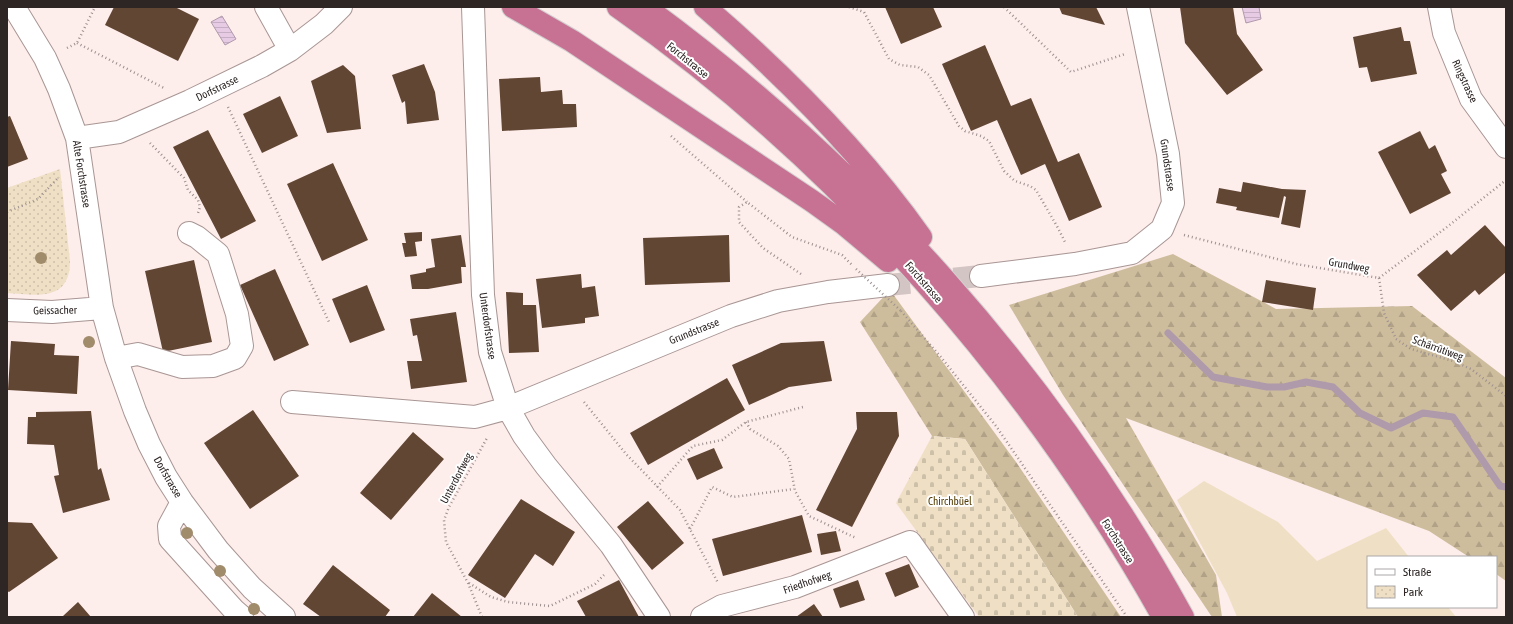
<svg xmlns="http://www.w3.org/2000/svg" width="1513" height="624" font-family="'Asap Condensed',sans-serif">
<defs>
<pattern id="forest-firs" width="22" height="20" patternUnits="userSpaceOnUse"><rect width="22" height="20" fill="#cebd9d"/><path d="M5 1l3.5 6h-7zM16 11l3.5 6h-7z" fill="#b1a287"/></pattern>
<pattern id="cemetery-stones" width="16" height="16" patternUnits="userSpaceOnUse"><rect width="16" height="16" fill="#efe0c5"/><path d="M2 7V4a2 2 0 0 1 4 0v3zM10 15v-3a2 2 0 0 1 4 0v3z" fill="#cdc0a9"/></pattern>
<pattern id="park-dots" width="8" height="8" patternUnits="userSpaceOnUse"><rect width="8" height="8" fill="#efe0c5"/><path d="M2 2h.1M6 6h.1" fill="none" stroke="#cdc0a9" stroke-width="1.8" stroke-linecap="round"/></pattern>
<pattern id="water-rules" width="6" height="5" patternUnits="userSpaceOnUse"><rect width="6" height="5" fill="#e7cbe5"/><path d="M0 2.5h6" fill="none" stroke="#c6aec4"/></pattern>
</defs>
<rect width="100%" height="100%" fill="#fdedeb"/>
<path fill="url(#forest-firs)" d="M1173 254 1276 309 1412 306 1506 378V581L1496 574V557H1469L1429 531 1126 418 1216 575 1222 617H1212L1063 395 1009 305Z
M890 290 1016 462 1121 617H1078L965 439 932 436 860 322Z"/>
<path fill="url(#cemetery-stones)" d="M932 436 965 439 1078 617H979L896 503Z"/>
<path fill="url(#park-dots)" d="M60 169 70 261C70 302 37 295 7 293V188Z"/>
<path fill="#efe0c5" d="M1204 481 1278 522 1317 561 1386 528 1409 557H1368V607H1448L1456 617H1237L1227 593 1177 500Z"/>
<path fill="url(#water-rules)" stroke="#af9aab" d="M1242 7H1259L1261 19 1246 23Z
M222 16 236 39 225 45 211 22Z"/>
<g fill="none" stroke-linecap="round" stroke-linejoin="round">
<path stroke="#af9aab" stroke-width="7" d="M1168 333 1213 377 1267 387H1284L1306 382 1333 387 1360 413 1391 428 1423 413 1453 417 1500 486 1506 487"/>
</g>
<path fill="#624634" d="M114 7H175L199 19 178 61 105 25Z
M885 7H933L942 27 901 44Z
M1059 7H1096L1105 25 1062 14Z
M1180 7H1233L1237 34 1263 70 1227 95 1185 43Z
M1401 27 1404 41H1410L1417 74 1371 82 1367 67 1359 68 1353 37Z
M985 45 1011 106 1031 98 1058 162 1079 153 1102 207 1069 221 1045 164 1021 175 997 120 971 131 942 64Z
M424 64 435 92 439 120 407 124 405 101 402 103 392 75Z
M343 65 355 76 361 129 327 133 311 81Z
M540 77 541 92 562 90 563 104H576L577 127 502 131 499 79Z
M280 96 298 136 262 153 243 114Z
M10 116 28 159 7 167V117Z
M208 130 256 221 221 239 173 147Z
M1420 131 1429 149 1435 145 1447 171 1441 174 1451 193 1410 214 1378 152Z
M333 163 368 240 322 261 287 184Z
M1243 182 1282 189 1306 190 1300 228 1281 224 1286 197 1284 196 1279 218 1236 210 1237 207 1216 203 1219 188 1241 192Z
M1485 225 1506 248V272L1479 295 1475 290 1451 311 1417 275 1447 250 1451 255Z
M422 232V241L415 242 417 256 405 257 402 243H406L404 233Z
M461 235 466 267H461L462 283 428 289H412L410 275 426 272V269L435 267 431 239Z
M729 235 730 282 645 285 643 238Z
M194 260 212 342 163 352 145 271Z
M275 269 309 345 274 361 240 285Z
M581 274 582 288 595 286 599 316 585 318V323L542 328 536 279Z
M1266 280 1316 288 1313 310 1262 302Z
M367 285 385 330 350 343 332 299Z
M506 292 523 293V305H536L539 352 509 353Z
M456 312 467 382 411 389 407 361H422L417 335 413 336 410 319Z
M11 341 55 344 54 355 79 356 77 394 8 390Z
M824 341 832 381 789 387 749 405 732 365 781 343Z
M727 378 745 410 648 465 630 433Z
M253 410 299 476 250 509 204 443Z
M91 411 98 470 101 468 110 500 63 513 54 476 59 475 54 445 27 444 28 417H36V412Z
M856 412H897L899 436 852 527 816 510 857 429Z
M413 432 444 459 391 520 360 493Z
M714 448 723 468 697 480 687 459Z
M521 499 575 532 553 566 535 554 505 598 468 575Z
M648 501 684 543 652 570 617 527Z
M802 515 812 552 723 576 712 539Z
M7 522 32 523 58 558 9 592 7 591Z
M836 531 841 551 821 555 817 534Z
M909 564 919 587 895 597 885 573Z
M333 565 390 610 385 617H321L303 604Z
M619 580 639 617H586L577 601Z
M858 580 865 600 840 608 833 589Z
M432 593 462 617H413Z
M78 602 91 617H64L63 616Z
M814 604 823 617H796Z"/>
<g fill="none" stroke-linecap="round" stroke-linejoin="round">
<path stroke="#d3c5c3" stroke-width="22" stroke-dasharray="22 11" stroke-linecap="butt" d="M888 285 981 276"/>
<g stroke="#a89694" stroke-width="24">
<path id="minor" d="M14 7 45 58 59 89 77 138 102 308 116 358 135 411 149 444 166 477 182 502 218 550 252 588 284 617
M266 7 290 50
M473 7 483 295 490 352 508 408 524 436 546 466 611 545 659 617
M1439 7 1444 33 1471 99 1506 147
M77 138 119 132 190 101 262 66 290 50 324 24 341 7
M981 276 1075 264 1132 253 1162 229 1173 203 1168 154 1138 7
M7 310 52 312 102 308
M116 358 138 354 182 367 213 366 235 358 242 346 237 314 218 254 197 237 189 233
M292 402 475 417 508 408 731 316 778 301 828 292 888 285
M182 502 169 526 170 539 234 610 242 617
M702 617 722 606 795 587 910 542 963 617"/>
</g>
<g stroke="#d1cfcf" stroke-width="24">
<path id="highway" d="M513 7 572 41 812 201 844 224 888 261
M618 7C840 162 1031 381 1163 617
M645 7C866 169 1051 377 1183 617
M705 7C785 76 860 151 921 237"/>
</g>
<path stroke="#9c908f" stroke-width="2.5" stroke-dasharray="1 3" stroke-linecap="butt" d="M849 7 864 12 889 59 900 65 918 67 929 75 959 126 965 131 981 136 989 141 1004 171 1015 181 1030 186 1036 190 1058 228 1065 242
M1004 7 1071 72 1125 54
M77 43 164 88
M67 48 77 43 95 7
M228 107 329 322
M671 136 747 202
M150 143 184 178 188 190 198 200 200 207 198 213
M7 212 38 199 59 177
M1184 235 1296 264 1379 278 1447 227 1506 180
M801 274 763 248 739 222V207L747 202 792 237 842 255 853 266
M1379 278 1384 313 1396 339 1411 349 1453 361 1471 369 1506 396
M901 311 940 356 996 426 1127 617
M584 402 626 454 680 510 718 583
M746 422 750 429 778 446 789 459 795 491 809 516 856 538
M657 487 693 446 722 440 746 422 803 407
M690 529 712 487 733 497 794 489
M469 583 491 597 508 602 550 606 595 584 604 575
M482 617 468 583 446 542 444 520 449 507 487 438"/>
<use href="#minor" stroke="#fff" stroke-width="22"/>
<use href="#highway" stroke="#c87293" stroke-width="22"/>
<path stroke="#9c908f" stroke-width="2.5" stroke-dasharray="1 3" stroke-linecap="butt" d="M856 269 901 311"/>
</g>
<g fill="#a08b6a">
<circle cx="41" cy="258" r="6"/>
<circle cx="89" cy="342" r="6"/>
<circle cx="187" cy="533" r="6"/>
<circle cx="220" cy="571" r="6"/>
<circle cx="254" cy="609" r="6"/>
</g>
<g text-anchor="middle" stroke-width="4" stroke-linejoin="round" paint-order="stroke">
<g font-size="11" fill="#2d2625" stroke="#fff">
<text transform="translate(688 60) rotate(39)" y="4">Forchstrasse</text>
<text transform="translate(1465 81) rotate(65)" y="4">Ringstrasse</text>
<text transform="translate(217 88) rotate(-26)" y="4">Dorfstrasse</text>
<text transform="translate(1168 165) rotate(82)" y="4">Grundstrasse</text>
<text transform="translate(82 174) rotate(81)" y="4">Alte Forchstrasse</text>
<text transform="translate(1349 265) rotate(10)" y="4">Grundweg</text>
<text transform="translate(924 282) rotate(49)" y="4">Forchstrasse</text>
<text transform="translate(55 310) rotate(-1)" y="4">Geissacher</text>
<text transform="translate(488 326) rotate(82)" y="4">Unterdorfstrasse</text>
<text transform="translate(694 331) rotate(-22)" y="4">Grundstrasse</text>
<text transform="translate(1438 348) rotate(20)" y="4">Schärrütiweg</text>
<text transform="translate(168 477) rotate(60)" y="4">Dorfstrasse</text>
<text transform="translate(456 478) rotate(-62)" y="4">Unterdorfweg</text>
<text transform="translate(1118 541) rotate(58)" y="4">Forchstrasse</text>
<text transform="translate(807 582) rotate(-19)" y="4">Friedhofweg</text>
</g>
<g font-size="11" fill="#533b00" stroke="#fff">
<text x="950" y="505">Chirchbüel</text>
</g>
</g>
<rect width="1513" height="624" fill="none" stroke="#2d2625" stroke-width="16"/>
<rect x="1367" y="556" width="130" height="52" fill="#ffffff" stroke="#aba8a8"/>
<rect x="1375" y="569" width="20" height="6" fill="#ffffff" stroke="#aba8a8"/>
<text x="1403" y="576" font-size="12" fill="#2d2625">Straße</text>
<rect x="1375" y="586" width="20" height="12" fill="url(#park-dots)" stroke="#aba8a8"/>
<text x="1403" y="596" font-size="12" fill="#2d2625">Park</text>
</svg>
